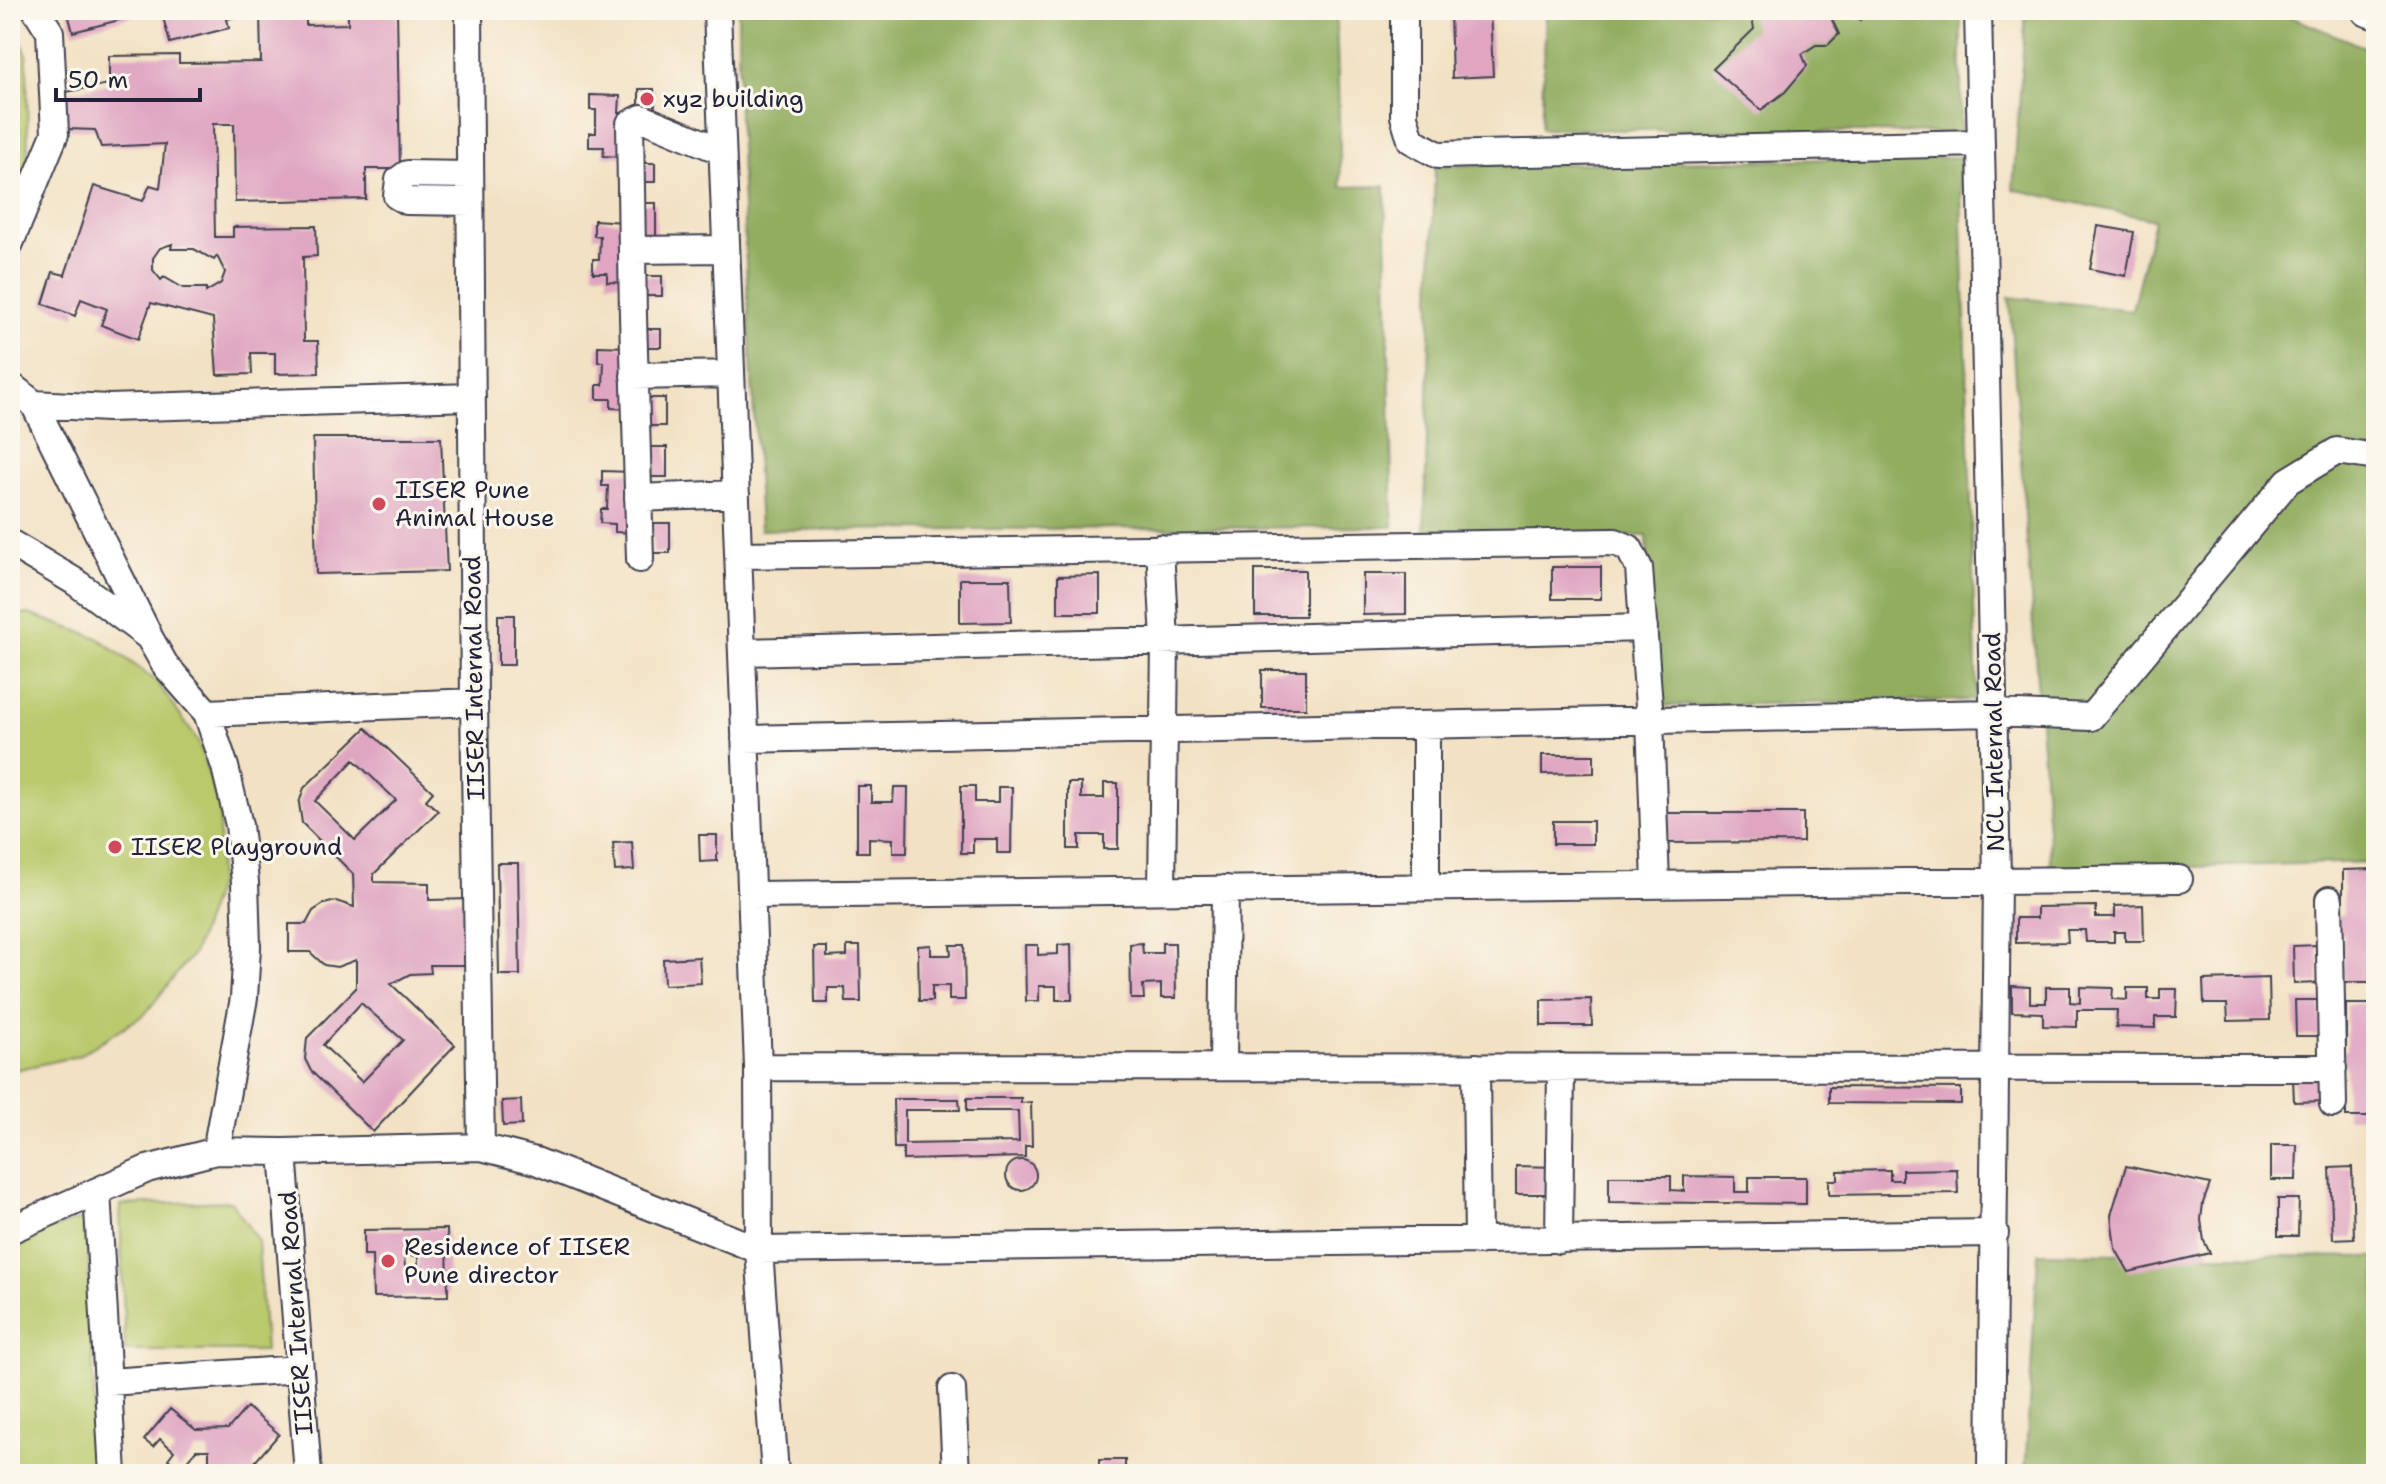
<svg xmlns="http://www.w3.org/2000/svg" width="2386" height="1484" font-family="'Shantell Sans',sans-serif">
<rect width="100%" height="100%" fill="#fbf7ec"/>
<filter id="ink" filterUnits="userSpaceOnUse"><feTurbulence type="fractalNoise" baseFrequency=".0125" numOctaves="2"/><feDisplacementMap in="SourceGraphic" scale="16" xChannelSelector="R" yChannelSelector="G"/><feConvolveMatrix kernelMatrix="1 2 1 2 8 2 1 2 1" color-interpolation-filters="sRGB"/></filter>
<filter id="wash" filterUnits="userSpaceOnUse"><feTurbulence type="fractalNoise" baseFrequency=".006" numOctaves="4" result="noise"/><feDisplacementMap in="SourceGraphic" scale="32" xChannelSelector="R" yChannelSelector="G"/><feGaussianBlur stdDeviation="1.8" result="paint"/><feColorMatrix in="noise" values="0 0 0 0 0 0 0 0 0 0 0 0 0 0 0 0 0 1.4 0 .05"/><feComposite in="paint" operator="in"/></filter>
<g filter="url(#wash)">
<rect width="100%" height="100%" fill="#f2e1c3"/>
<path fill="#b9c96c" stroke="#6e7654" stroke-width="2" d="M10 19 27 54 28 172 10 211Z
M10 614H29L98 638 156 681 198 741 220 810 218 883 194 952 145 1014 78 1056 10 1071Z
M231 1201 258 1241 265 1351H125L120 1205Z
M87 1217 97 1474H10V1242Z"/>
<path fill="#92ad60" stroke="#5a684e" stroke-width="2" d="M738 10H1336L1341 187 1385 186 1393 527 760 530 739 129Z
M1546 10H1961V133L1541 129Z
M2026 10H2274L2376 52V862L2051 871 2009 297 2132 310 2154 220 2013 189Z
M1960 157 1977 700 1654 706 1647 536H1424L1435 166Z
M2038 1253 2376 1257V1474H2025Z"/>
<g id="blocks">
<path fill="#dfa5c1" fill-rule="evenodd" d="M67 10H154V11L73 32Z
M161 10H236L238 16 227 19 229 28 170 43Z
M348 10H397L400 169H366V199L235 202 234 124H213L215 237H233V227L316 226 317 256 303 257 304 341H318L319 373 275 374V353H251L252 374 217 375 213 319 151 303 138 339 101 325 107 309 81 299 75 316 43 304 53 272 65 275 94 186 143 201 150 185 160 188 165 144 101 147 95 130 67 129 61 93 109 84V56L179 55V63L261 62 260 11H306V25L348 24ZM172 244 171 249H194L214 260 217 256 225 272 221 283 206 292V288H183L164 277 161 280 153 270V258L160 248Z
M1450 10H1490L1493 76 1452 78Z
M1760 10H1867L1860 20 1849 11 1832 20 1839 34 1828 45H1816L1802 54 1807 66 1785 92 1761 110 1713 69 1754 29 1752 18Z
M639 89H654L655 110H639Z
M590 95 620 96 619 113 626 114 624 157 603 156 604 147H589V133H596V110H590Z
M641 163H655V182H641Z
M641 203H656V236L641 237Z
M594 220 624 222 628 283 607 282V273H593V259H599L600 236H594Z
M2098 226 2134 232 2126 276 2090 269Z
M644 276H662V296H644Z
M645 329H661V347H645Z
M598 346 628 347 632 409 611 408V399H597V385H603L604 362H598Z
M649 398H665V426H649Z
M313 438H441L447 571 316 574Z
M650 447H667V477H651Z
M602 471 632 472 636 533 615 532V524L600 523 601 509H607L608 486H602Z
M653 523H670V553H653Z
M1552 567H1601V599H1552Z
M1255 570H1305V616H1255Z
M1363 574H1406V614L1363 615Z
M1100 575V613H1058V576Z
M960 579H1010L1011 622 960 623Z
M498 615H514V665H498Z
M1262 670H1306V708H1262Z
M366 728 433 792 426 800 438 811 374 874V882L429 883V900L471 899 473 965H430L431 973 410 974 391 984 455 1045 373 1132 311 1071 305 1059 307 1038 356 988V960L337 967 324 965 310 952H289V924H306L313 911 324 904 336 901 354 907 353 874 302 823 299 803 304 788ZM354 760 396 800 355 840 315 801ZM361 1003 403 1040 362 1082 323 1045Z
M1542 755H1594V773L1542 774Z
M1068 783H1081V798H1104V783H1118V849H1104V835H1079V849H1068Z
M857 786H871V802H893L894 787H908L907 853H893V839L869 838V852H857Z
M961 786H975V802H998V787H1012L1011 853H997V839H973V853H961Z
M1667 813H1803V842L1667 843Z
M1553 821H1593V844H1553Z
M699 835H717V861L700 862Z
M632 842 634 870 615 871 613 843Z
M497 863H518L520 975H499Z
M2376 869V982H2344L2343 933H2337V916H2343V870Z
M2143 905 2144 941H2125V932H2114V942H2086L2085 930H2067L2068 942 2016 943V918H2037V907L2096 906V917H2115V906Z
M1142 943 1143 953H1162V943H1175L1176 998H1161V984L1143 985 1144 999H1131L1130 944Z
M1071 944 1072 1000H1056V986H1039V1001H1026L1025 945H1038V955L1058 954V945Z
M931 945V955H951L950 945H964L965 1000H949V986H932V1001H919L918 946Z
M2318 945 2319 983 2294 984 2293 946Z
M847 946H860L861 1002H846L845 988H828V1003H815L814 947H827V957L847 956Z
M699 957 701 983 664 985 663 959Z
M2269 978 2270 1020 2228 1021 2227 1004H2204L2203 980Z
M2012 986 2030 987V1003H2046V987H2070V1002L2080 1003V987L2113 988 2112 999 2127 1000V988H2148V999H2160V989H2177L2176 1017H2155V1028L2116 1027 2117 1010H2077V1027L2043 1026V1013L2012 1012Z
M1591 999 1592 1026H1541V1000Z
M2295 1000H2320L2321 1036H2296Z
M2346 1004H2376V1117H2346V1068L2339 1051H2346Z
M2326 1076V1101L2294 1102 2293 1077Z
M1829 1087 1961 1088V1104L1829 1103Z
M967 1098H1021V1103L1031 1102 1032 1146H1025V1157L903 1160V1148H894L893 1099H959L960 1110H905V1144L1019 1142 1018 1111H967Z
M521 1100 522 1125 503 1126 502 1101Z
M2271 1145H2297L2296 1180H2271Z
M1006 1175a15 15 0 1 1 30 0a15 15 0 1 1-30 0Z
M1516 1166 1557 1167V1194H1516Z
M2126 1166 2210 1184 2203 1203 2201 1220 2204 1241 2210 1253 2129 1272 2115 1248 2111 1215Z
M2352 1167 2354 1238 2333 1239 2330 1168Z
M1957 1169 1958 1193 1829 1195V1180H1838V1171L1890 1170V1180H1902V1170Z
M1609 1176H1671V1190L1684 1191V1176L1735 1177V1192H1749V1177H1806V1204L1609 1202Z
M2278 1199H2299L2298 1236H2278Z
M447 1229 448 1296 373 1297 372 1255H364V1230ZM404 1256H418V1266L405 1267Z
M247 1407 279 1434 254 1463V1474H209V1450H196L180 1469 168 1459 174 1451 160 1439 153 1447 144 1440 170 1409 196 1430 228 1429Z
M1099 1460H1125V1474H1099Z"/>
</g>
</g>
<g filter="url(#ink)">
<use href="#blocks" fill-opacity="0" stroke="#413f4f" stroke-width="2"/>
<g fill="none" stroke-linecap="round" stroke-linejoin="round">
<g stroke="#413f4f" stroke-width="30">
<path id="minor" d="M469 10 474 702 481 1147
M717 10 758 1067 759 1250 775 1474
M1404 10V116L1411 140 1438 155 1981 143
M1978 10 1997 879 1991 1474
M470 175 407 174 399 180 397 196 406 201 470 202
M10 243 55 134 50 32 36 10
M632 250 726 249
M634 376 731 374
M10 385 34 404 108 408 472 397
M34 404 148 634
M638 498 736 494
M10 543 74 581 149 637 165 665 207 713 225 767 239 825 245 882 247 947 244 998 216 1151
M1160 548 1165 641 1162 890
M738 555 1615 542 1629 548 1639 568 1650 720 1656 884
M640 559 633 316 630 124 642 118 722 151
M742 652 1644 628
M207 713 474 702
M1426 725V886
M745 739 1994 713 2091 717 2288 481 2337 451 2376 457
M751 895 2179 879
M2329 900 2333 1104
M758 1067 2333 1068
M1223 1067 1225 889
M1476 1067 1478 1241
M283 1152 308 1474
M97 1191 113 1474
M10 1230 147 1169 216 1151 283 1152 481 1147 536 1161 759 1250 1995 1233
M1559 1240 1561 1067
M109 1382 299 1369
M952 1389 956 1474"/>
</g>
<g stroke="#413f4f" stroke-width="36">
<path id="major" d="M2368 10 2376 13"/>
</g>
<use href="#minor" stroke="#fff" stroke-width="26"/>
<use href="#major" stroke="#fff" stroke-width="32"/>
</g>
</g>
<g fill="#d1495b" stroke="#fbf7ec" stroke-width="3">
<circle cx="647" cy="99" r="8"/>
<circle cx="379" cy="504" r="8"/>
<circle cx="115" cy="847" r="8"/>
<circle cx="388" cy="1261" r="8"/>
</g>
<g text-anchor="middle" stroke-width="6" stroke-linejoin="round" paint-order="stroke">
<g font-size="24" fill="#22223b" stroke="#fbf7ec" text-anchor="start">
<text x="663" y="107">xyz building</text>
<text x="395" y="498">IISER Pune<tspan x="395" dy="28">Animal House</tspan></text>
<text x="131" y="855">IISER Playground</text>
<text x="404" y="1255">Residence of IISER<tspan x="404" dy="28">Pune director</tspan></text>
</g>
<g font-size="24" fill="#22223b" stroke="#fbf7ec">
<text transform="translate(474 678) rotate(-91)" y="8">IISER Internal Road</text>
<text transform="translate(1994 742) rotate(-91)" y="8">NCL Internal Road</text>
<text transform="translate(296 1313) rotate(-94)" y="8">IISER Internal Road</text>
</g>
</g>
<rect width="2386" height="1484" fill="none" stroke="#fbf7ec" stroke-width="40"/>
<path d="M56 88v12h144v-12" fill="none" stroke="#22223b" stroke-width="4"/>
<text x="68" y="88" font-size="24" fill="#22223b" stroke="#fbf7ec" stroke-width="6" paint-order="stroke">50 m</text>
</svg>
